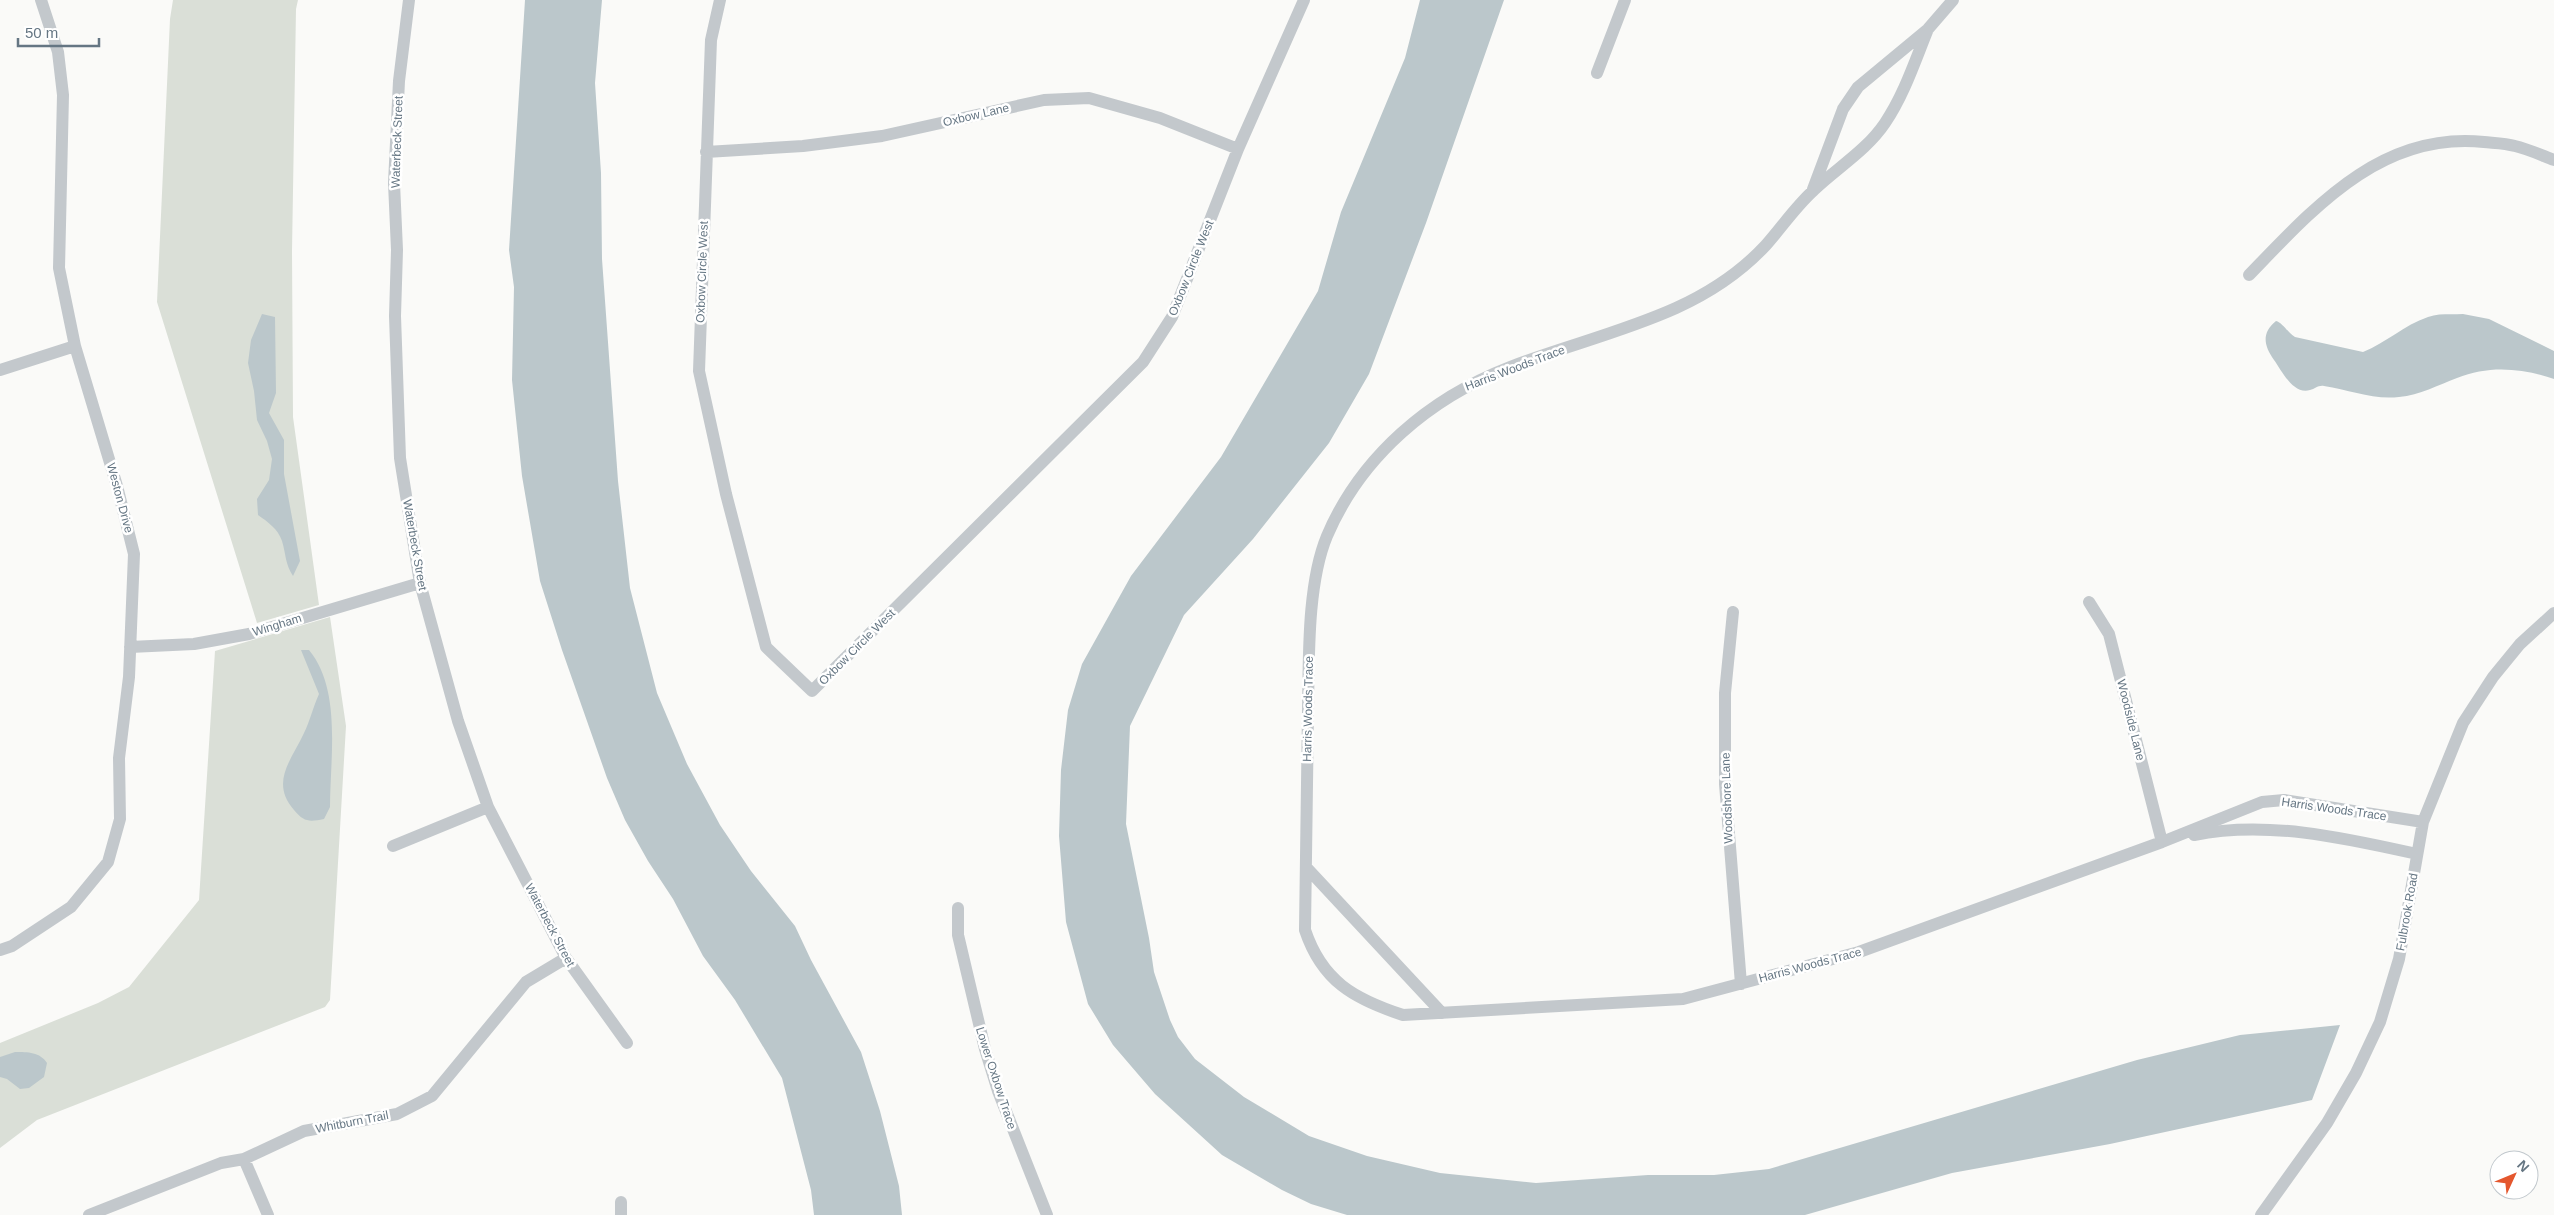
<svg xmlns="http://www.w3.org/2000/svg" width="2554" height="1215" font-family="Helvetica,sans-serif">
<rect width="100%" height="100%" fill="#fafaf8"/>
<path fill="#dadfd7" d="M173 0H298L296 9 292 251 293 417 319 605 257 623 157 302 170 19Z
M330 617 346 726 330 1000 325 1007 37 1120 0 1148V1043L98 1003 129 987 199 900 215 651Z"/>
<path fill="#bbc7cb" d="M525 0H602L595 83 601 173 602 259 618 481 630 588 657 693 687 764 720 825 751 871 795 926 811 960 861 1052 880 1111 899 1186 902 1215H814L811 1190 782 1078 735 1000 703 956 673 899 648 861 625 820 607 778 562 650 540 581 522 476 512 380 514 287 509 250Z
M1420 0H1504L1426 223 1369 374 1329 443 1253 539 1184 615 1130 726 1126 824 1149 938 1154 972 1170 1020 1178 1037 1195 1059 1244 1097 1309 1136 1367 1156 1440 1173 1536 1183 1648 1175H1714L1769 1169 2137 1060 2240 1035 2340 1025 2312 1100 2110 1144 1952 1173 1805 1215H1347L1311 1204 1282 1190 1222 1155 1155 1094 1113 1045 1088 1004 1066 922 1059 836 1061 770 1068 710 1082 664 1131 576 1221 457 1318 291 1341 212 1405 58Z
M262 314 275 317 276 393 269 413 284 440V474L300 561 293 576C285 564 286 554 282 541 278 529 268 522 258 515L257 499 269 480 272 459 267 441 257 420 254 391 248 363 251 340Z
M2463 314 2489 319 2554 351V379C2522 368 2489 365 2457 378 2438 385 2420 395 2399 397 2373 400 2350 390 2324 386 2318 385 2315 389 2310 390 2293 395 2282 371 2274 360 2264 346 2261 333 2276 321 2283 323 2288 333 2295 337L2363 352C2386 343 2404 325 2428 317 2439 313 2451 315 2463 314Z
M301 650H309C342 690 330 758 330 807L324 819C309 822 304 822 294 810 270 782 291 761 304 733 310 721 313 707 319 694Z
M15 1052C28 1052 40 1052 47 1063L44 1077 29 1088 20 1089 7 1079 0 1077V1057Z"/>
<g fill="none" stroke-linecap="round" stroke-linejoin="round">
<path stroke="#c3c8cc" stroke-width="12" d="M409 0 399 81 394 183 397 250 395 316 400 458 420 583 458 721 488 807 566 958 627 1043
M720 0 711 40 699 371 726 494 766 647 812 691 1143 362 1172 317 1238 149 1304 0
M1928 29C1915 61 1904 95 1885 123 1867 150 1837 168 1814 190 1796 206 1782 227 1766 245 1741 272 1709 293 1676 308 1623 332 1565 346 1510 367 1430 398 1361 456 1327 536 1307 584 1309 659 1308 711 1307 784 1306 857 1305 930 1322 981 1354 999 1403 1015L1683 999 1859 952 2162 842 2262 802 2284 800 2423 822
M1597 73 1625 0
M706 152 803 146 882 136 1044 100 1089 98 1160 118 1238 149
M1813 189 1843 109 1858 87 1928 29 1953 0
M2249 275C2314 208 2381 131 2484 142 2494 143 2505 143 2515 146 2528 149 2541 155 2554 160
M0 370 75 346
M2089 602 2109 634 2162 842
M1733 612 1725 693V784L1741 984
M130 647 194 644 249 634 420 583
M2194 835C2267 820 2345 838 2417 854
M393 846 488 807
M1306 867 1442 1013
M958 908V935L985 1049 998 1091 1047 1215
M0 950 12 946 71 907 108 862 120 819 119 758 129 677 134 554 117 486 75 346 59 268 63 95 58 52 41 0
M244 1159 268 1215
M621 1202V1215
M89 1215 221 1163 244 1159 304 1131 397 1114 432 1096 526 982 566 958
M2261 1215 2327 1123 2356 1073 2380 1022 2399 959 2423 822 2463 723 2493 677 2520 644 2554 613"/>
</g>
<g text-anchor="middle" stroke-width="5" stroke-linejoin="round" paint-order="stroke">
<g font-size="12" fill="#657683" stroke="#fff">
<text transform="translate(976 115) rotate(-13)" y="4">Oxbow Lane</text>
<text transform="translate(397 142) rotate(-88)" y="4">Waterbeck Street</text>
<text transform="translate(1191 268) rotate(-68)" y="4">Oxbow Circle West</text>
<text transform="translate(702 272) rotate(-88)" y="4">Oxbow Circle West</text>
<text transform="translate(1515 368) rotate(-21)" y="4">Harris Woods Trace</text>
<text transform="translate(120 498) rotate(75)" y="4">Weston Drive</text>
<text transform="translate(415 545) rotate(80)" y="4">Waterbeck Street</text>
<text transform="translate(277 625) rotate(-17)" y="4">Wingham</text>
<text transform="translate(857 647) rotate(-45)" y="4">Oxbow Circle West</text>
<text transform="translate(1308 709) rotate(-89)" y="4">Harris Woods Trace</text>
<text transform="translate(2131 720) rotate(76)" y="4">Woodside Lane</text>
<text transform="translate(1727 798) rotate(-92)" y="4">Woodshore Lane</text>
<text transform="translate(2334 809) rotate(8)" y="4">Harris Woods Trace</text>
<text transform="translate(2407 912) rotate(-80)" y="4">Fulbrook Road</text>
<text transform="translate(550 925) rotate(62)" y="4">Waterbeck Street</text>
<text transform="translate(1810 965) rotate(-15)" y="4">Harris Woods Trace</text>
<text transform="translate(996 1078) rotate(72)" y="4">Lower Oxbow Trace</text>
<text transform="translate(352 1122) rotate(-11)" y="4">Whitburn Trail</text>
</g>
</g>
<g transform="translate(2514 1175) rotate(46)"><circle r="24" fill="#ffffff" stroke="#c1c8cd"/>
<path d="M0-4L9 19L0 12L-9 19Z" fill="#e4572e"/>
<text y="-8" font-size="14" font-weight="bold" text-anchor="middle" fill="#657683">N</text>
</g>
<path d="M18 38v8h81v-8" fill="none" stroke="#657683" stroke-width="2.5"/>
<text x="25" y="38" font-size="15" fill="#657683" stroke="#ffffff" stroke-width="4" paint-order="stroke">50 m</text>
</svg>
